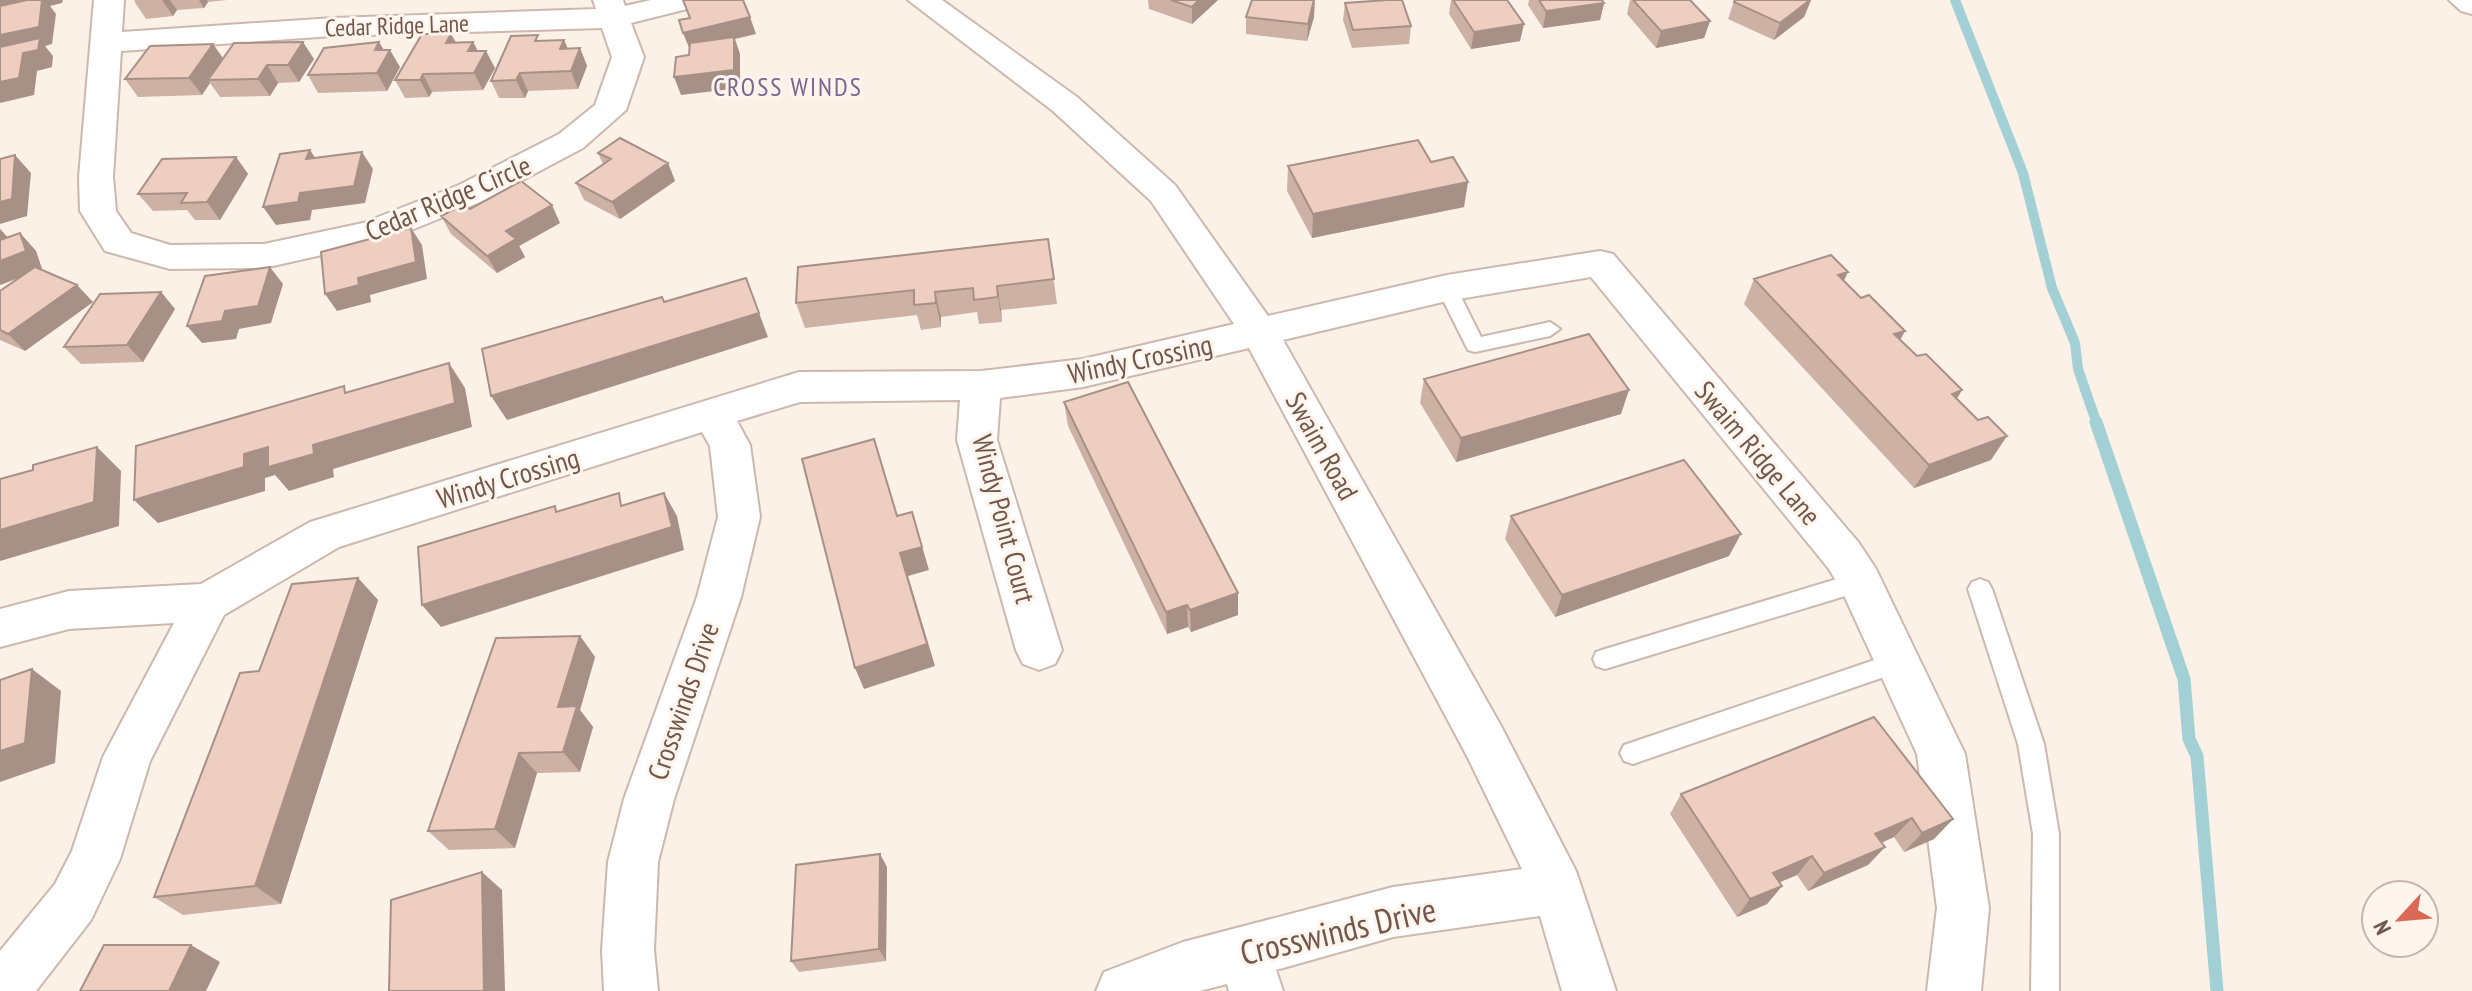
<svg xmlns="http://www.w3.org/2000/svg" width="2472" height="991" font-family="'PT Sans Narrow',sans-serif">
<rect width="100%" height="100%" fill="#fbf1e6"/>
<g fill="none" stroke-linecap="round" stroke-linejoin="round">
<path stroke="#a3d0d4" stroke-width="10" d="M1955 0 2023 173 2052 288 2075 343 2078 369 2097 424"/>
<path stroke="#a3d0d4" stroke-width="13" d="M2096 422 2184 679 2189 739 2197 756 2217 991"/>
<g stroke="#ccb8ad" stroke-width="4">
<path id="service" d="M1447 281 1454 283 1481 337 1550 322 1560 329 1550 336 1475 352 1468 350 1437 288Z
M1860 572 1868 575 1872 582 1868 589 1605 669 1596 666 1593 659 1596 652 1605 649Z
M1980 579 1988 582 1992 589 2044 744 2059 834V991H2031L2033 834 2018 744 1968 589 1972 582Z
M1898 652 1907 655 1910 662 1907 669 1633 764 1624 761 1620 753 1624 745 1633 742Z"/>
</g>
<g stroke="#ccb8ad" stroke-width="4">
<path id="minor" d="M94 0H124L122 32 333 18 596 9 593 0H623L625 6 651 0H703L699 6 631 23 644 57 626 110 583 148 483 201 384 241 264 268 170 269 105 251 80 211 79 177ZM602 28 612 57 595 105 559 134 459 185 363 223 264 244 170 245 131 233 116 211 113 177 121 51 333 36Z
M908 0H942L1077 97 1175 185 1268 316 1447 275 1600 251 1613 254 1859 543 1876 569 1965 754 1989 908 1981 991H1927L1937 908 1917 754 1842 591 1829 569 1591 277 1447 301 1283 340 1501 726 1576 871 1616 991H1562L1540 916 1393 937 1276 970 1283 991H1229L1227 984 1200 991H1096L1104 972 1183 942 1393 887 1522 869 1467 756 1249 348 1083 387 1000 398 997 440 1062 650 1055 664 1039 670 1023 664 1016 650 957 440 960 400 800 402 737 421 750 445 760 517 741 597 674 799 658 862 654 950 658 991H604L602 950 608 862 624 799 697 597 718 517 710 446 702 432 339 547 224 615 150 761 120 859 91 920 36 991H0V951L55 884 72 851 103 757 174 623 69 629 0 647V609L69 591 201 584 310 522 799 372 981 371 1083 359 1234 324 1151 201 1053 111Z
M2449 0H2472V14L2461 11Z"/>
</g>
<use href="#service" fill="#fff" fill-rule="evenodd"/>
<use href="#minor" fill="#fff" fill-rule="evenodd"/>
</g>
<path fill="#cdb1a5" d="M135 0H227L208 2 204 8 177 10 173 16 146 19 134 1Z
M1148 0H1218L1192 24 1149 9Z
M1451 0H1507L1520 41 1471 49 1449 14Z
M1529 0H1602L1604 3 1600 20 1543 28 1528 5Z
M1630 0 1710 21 1704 38 1656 48 1627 14Z
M1733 0H1811L1804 17 1774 40 1728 19 1734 1Z
M1345 3 1411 26 1409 44 1352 48 1343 20Z
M1246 17H1314L1307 41 1246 34Z
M451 34 456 42H473L478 51 495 68 483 90 432 92 429 97 405 98 395 80Z
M564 40 568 49 580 48 587 66 578 89 528 91 525 98H499L491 81 540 41Z
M213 44 223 59H314L299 82 278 83 270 96 220 97 210 83 202 95 138 97 125 79Z
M384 50 400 67 387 91 318 93 308 75Z
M598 153 668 163 675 181 620 219 584 200 576 183 603 164Z
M236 157 248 174 220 220H195L187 210 153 211 138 194Z
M1431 162 1464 207 1312 238 1287 191 1288 166Z
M470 209 560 223 519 246 525 257 497 273 451 234 441 216Z
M0 229 8 238 20 233 36 251 42 269H41L93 302 25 351 0 340V291L20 277 0 285Z
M1048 239 1057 304 1001 310 1002 322 979 324 977 312 941 317V327L921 330 917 315 805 328 796 303Z
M1754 279 1844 281 1957 399 1991 460 1914 488 1744 304Z
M161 292 175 309 143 362 81 364 64 347Z
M1424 379 1621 414 1456 462 1420 403Z
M1064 402 1238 593V615L1191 632 1188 627 1167 634 1068 426Z
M1511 516 1729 556 1555 617 1505 539Z
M358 578 378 600 281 904 183 915 154 897 259 671Z
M580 636 595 657 580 710 593 727 580 772 537 773 515 848 449 850 428 831Z
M1681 794 1953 819 1934 839 1904 852 1894 837 1882 843 1885 847 1868 865 1808 891 1797 875 1779 882 1782 886 1767 904 1737 917 1670 814Z
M887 867 886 961 799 972 791 961Z"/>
<path fill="#a79086" d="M0 0H63L62 3 50 6 56 14 52 44 45 46 53 56 52 67 37 71 34 95 0 103Z
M162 0H170L177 10 173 16Z
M199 0H207L208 2 204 8Z
M1199 0H1218L1192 24V7Z
M1315 0 1314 17 1307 41 1308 24Z
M1811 0 1804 17 1774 40 1780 23Z
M1604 3 1600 20 1543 28 1546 11Z
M750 17 756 34 735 39 740 54V88L681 95 674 77 734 40 690 50 683 33Z
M1710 21 1704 38 1656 48 1661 31Z
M1524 24 1520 41 1471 49 1474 32Z
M451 34 460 51 446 43Z
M564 40 572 58 560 49Z
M303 42 314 59 299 82 288 65Z
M379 42 387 55 390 50 400 67 387 91 377 73 375 50Z
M473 42 482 59 486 51 495 68 483 90 474 73 468 51Z
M213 44 225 61 208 80 210 83 202 95 189 78Z
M580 48 587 66 578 89 571 71Z
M267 65 278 83 270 96 258 79Z
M520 73 528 91 525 98 516 80Z
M423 74 432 92 429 97 420 80Z
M310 150 321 167 306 159Z
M362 152 373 169 365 203 312 210 310 220 276 225 263 207 300 193Z
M15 155 31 173 27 216 0 224V202Z
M236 157 248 174 220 220 207 202Z
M668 163 675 181 620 219 612 202Z
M1468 182 1464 207 1312 238 1313 214Z
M552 205 560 223 519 246 525 257 497 273 487 256 506 231Z
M411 228 422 245 427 279 370 295 371 302 337 311 325 294 358 278Z
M0 229 11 241 20 233 36 251 42 269 0 285Z
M270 267 283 284 271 323 239 329 236 339 202 343 187 326 225 311Z
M1848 272 1836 297 1838 275Z
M746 278 768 337 507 420 491 396Z
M77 285 93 302 25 351 8 334Z
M997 286 1001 310 1002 322 998 297Z
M161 292 175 309 143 362 127 345Z
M935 292 941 317V327L936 303Z
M1905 331 1892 355 1894 334Z
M449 363 465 388 472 427 333 469 334 477 289 491 275 475 265 478V491L158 523 134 500 244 454 268 447 313 445Z
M1629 390 1621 414 1456 462 1461 438Z
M1962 390 1948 414 1952 394Z
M2007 436 1991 460 1914 488 1929 465Z
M97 447 121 471 119 526 0 561V530Z
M664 493 677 516 684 550 441 627 422 605Z
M912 512 929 570 908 576 935 666 864 689 855 668 900 553Z
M1741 534 1729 556 1555 617 1562 595Z
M358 578 378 600 281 904 255 886Z
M1238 593V615L1191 632 1190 610Z
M1187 605 1188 627 1167 634 1166 612Z
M580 636 595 657 580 710 593 727 580 772 563 752 558 707Z
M32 669 61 691 55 763 0 782V751Z
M519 753 537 773 515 848 495 829Z
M1912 818 1894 837 1858 852 1875 834Z
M1953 819 1934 839 1904 852 1922 833Z
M1885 847 1868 865 1808 891 1824 873Z
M880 854 887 867 886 961 879 949Z
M1812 856 1797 875 1759 891 1773 873Z
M482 872 502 890 505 991H484Z
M1782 886 1767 904 1737 917 1750 899Z
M191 945 220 962 206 991H169Z"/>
<path fill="#eecec0" stroke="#a79086" stroke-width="2" d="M27 0H42L39 27 0 35V6Z
M683 0H743L750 17 683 33 679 20 690 18Z
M1171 0H1199L1192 7Z
M1252 0H1314L1308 24 1246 17Z
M1387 0H1402L1411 26 1353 30 1345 3Z
M1453 0H1507L1524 24 1474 32Z
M1539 0H1602L1604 3 1546 11Z
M1633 0H1690L1710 21 1661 31Z
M1736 0H1810L1780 23 1734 2Z
M422 34H451L446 43 473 42 468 51H486L474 73 423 74 420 80H395Z
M538 35 535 41 564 40 560 49 580 48 571 71 520 73 516 80 491 81 511 36Z
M734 37V70L674 77 676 57 689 55 690 43Z
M40 38 38 50 23 53 19 78 0 82V47Z
M303 42 288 65H267L258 79 208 80 234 43Z
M379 42 375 50H390L377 73 308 75 324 48Z
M213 44 189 78 125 79 150 46Z
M620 138 668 163 612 202 576 183 611 159 598 153Z
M1418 140 1431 162 1453 157 1468 182 1313 214 1288 166Z
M310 150 306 159 362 152 354 186 300 193 298 202 263 207 280 154Z
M15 155 12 199 0 202V159Z
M236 157 207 202 181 203 187 193 138 194 162 159Z
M521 181 552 205 506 231 516 239 487 256 441 216 464 204 470 209Z
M411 228 416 262 358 278 359 285 325 294 321 252Z
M20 233 26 251 0 261V240Z
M1048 239 1054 279 997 286 998 297 974 300 973 288 935 292 936 303 914 305V290L796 303 798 267Z
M1831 255 1848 272 1838 275 1861 298 1869 295 1905 331 1894 334 1917 356 1926 354 1962 390 1952 394 1978 420 1988 417 2007 436 1929 465 1754 279Z
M35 267 77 285 8 334 0 330V291Z
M270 267 258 306 225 311 222 321 187 326 205 276Z
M746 278 759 313 491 396 482 349 662 297 664 302Z
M161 292 127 345 64 347 100 294Z
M1589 334 1629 390 1461 438 1424 379Z
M449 363 455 403 313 445 314 454 268 467V447L244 454V467L134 500 136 446 344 386 345 393Z
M1128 382 1238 593 1190 610 1187 605 1166 612 1064 402Z
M874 439 897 516 912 512 922 547 900 553 927 644 855 668 802 459Z
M97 447 94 502 0 530V479L33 470V465Z
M1684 460 1741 534 1562 595 1511 516Z
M619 493 621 506 664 493 672 527 422 605 418 547 555 506 556 512Z
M358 578 255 886 154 897 240 673 259 671 292 584Z
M580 636 558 707 577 706 563 752 519 753 495 829 428 831 496 638Z
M32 669 25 743 0 751V680Z
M1874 717 1953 819 1922 833 1912 818 1875 834 1885 847 1824 873 1812 856 1773 873 1782 886 1750 899 1681 794Z
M880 854 879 949 791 961 796 865Z
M482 872 484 991H389L391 900Z
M104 945H191L169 991H80Z"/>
<g text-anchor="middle" stroke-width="6" stroke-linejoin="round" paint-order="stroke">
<g font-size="24" fill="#72574d" stroke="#fef5ec">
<text transform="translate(397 26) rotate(-2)" y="8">Cedar Ridge Lane</text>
</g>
<g font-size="26" letter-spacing="2" fill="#7c658e" stroke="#fef5ec">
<text x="788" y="96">CROSS WINDS</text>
</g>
<g font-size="28" fill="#72574d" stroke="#fef5ec">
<text transform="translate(448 198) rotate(-23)" y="10">Cedar Ridge Circle</text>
<text transform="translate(1140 359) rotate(-12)" y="10">Windy Crossing</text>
<text transform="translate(1322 446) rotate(61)" y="10">Swaim Road</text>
<text transform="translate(1758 453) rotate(50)" y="10">Swaim Ridge Lane</text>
<text transform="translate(508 478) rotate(-17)" y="10">Windy Crossing</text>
<text transform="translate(1004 519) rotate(75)" y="10">Windy Point Court</text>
<text transform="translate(683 701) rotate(-71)" y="10">Crosswinds Drive</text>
</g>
<g font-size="34" fill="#72574d" stroke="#fef5ec">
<text transform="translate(1338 931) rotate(-13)" y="12">Crosswinds Drive</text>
</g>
</g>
<g transform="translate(2400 919) rotate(244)"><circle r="38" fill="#fef5ec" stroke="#c6b6ac" stroke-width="2"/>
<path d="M0-6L14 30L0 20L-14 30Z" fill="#db6755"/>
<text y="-12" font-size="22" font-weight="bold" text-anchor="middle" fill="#72574d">N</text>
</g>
</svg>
